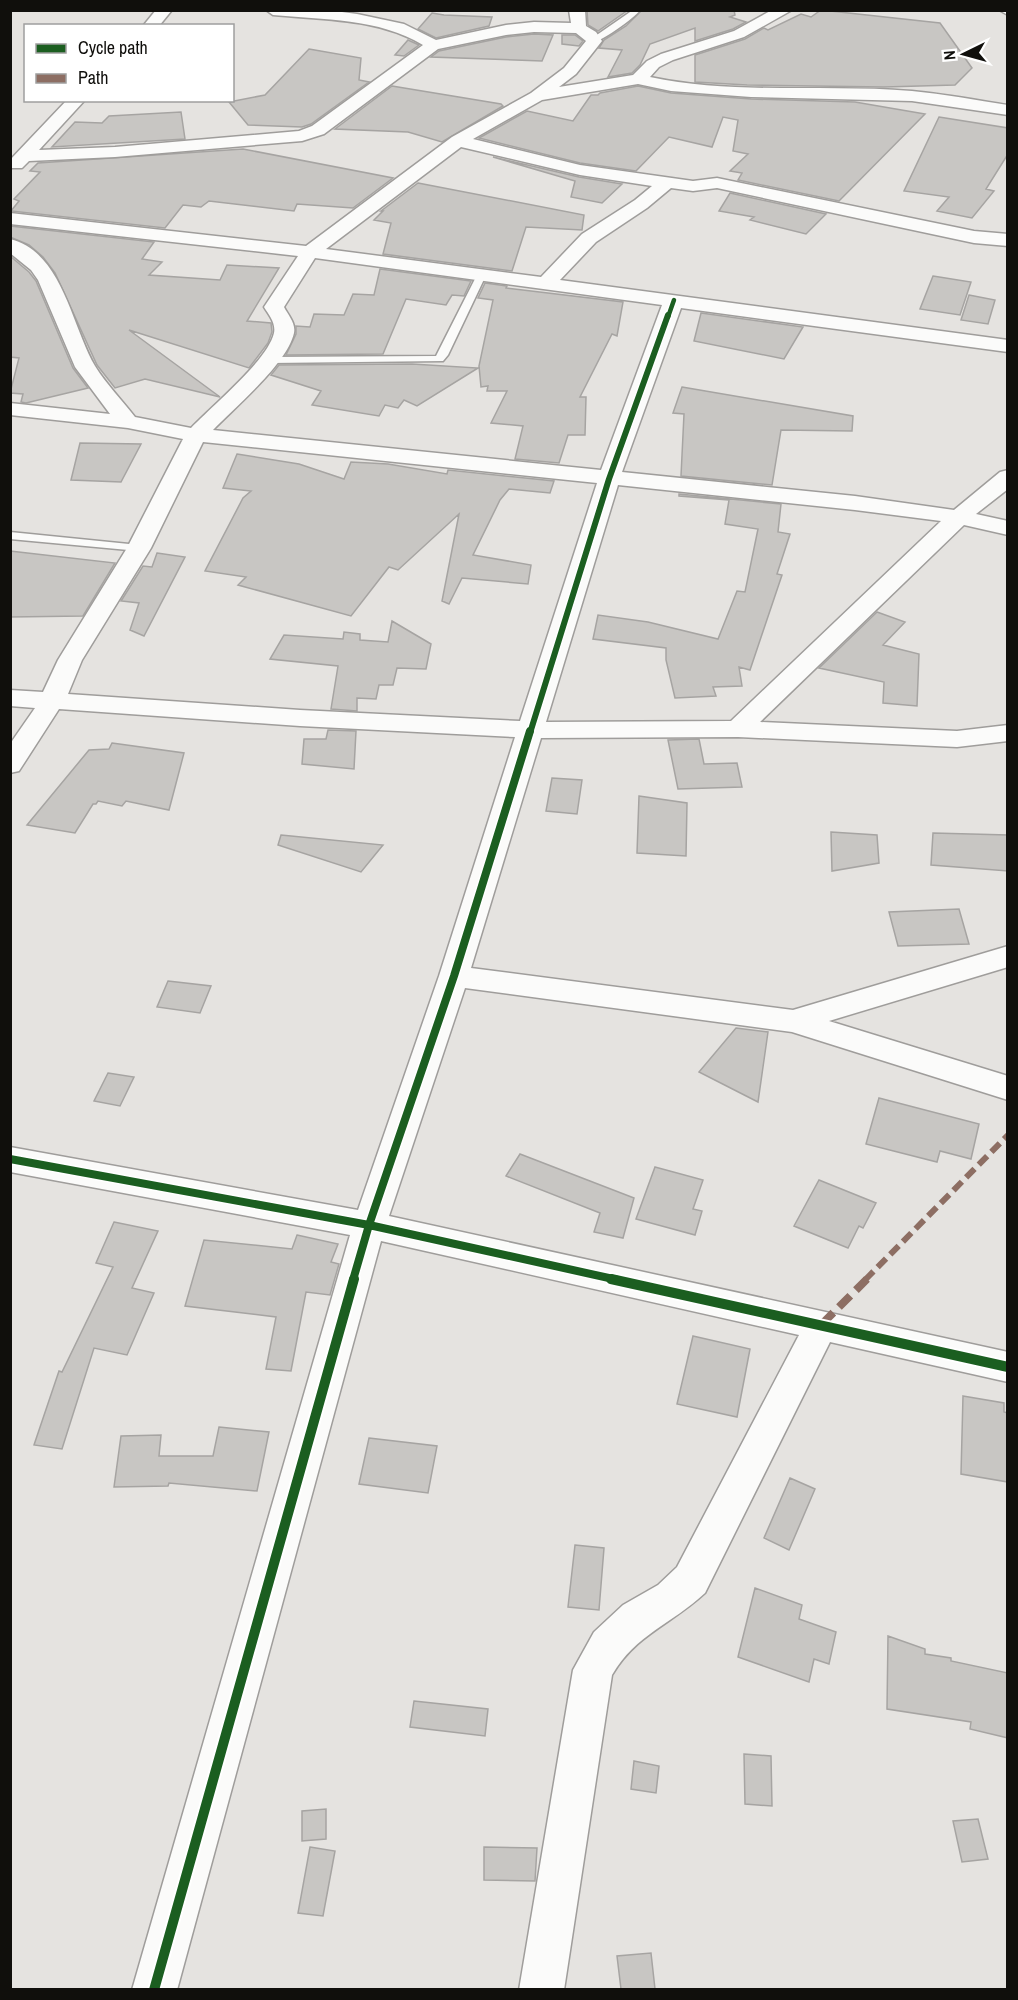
<svg xmlns="http://www.w3.org/2000/svg" width="1018" height="2000" font-family="'Archivo Narrow',sans-serif">
<rect width="100%" height="100%" fill="#e5e3e0"/>
<path fill="#c8c6c3" stroke="#a6a4a2" stroke-width="1.5" d="M587 10H628L598 31 588 25Z
M642 10H734L735 15 730 17 746 22 733 29 695 41V28L650 44 640 65 632 73 608 77 622 50 599 48 604 40 626 26Z
M821 10 940 23 972 68 955 85 884 87 747 85 695 82V55L745 39 764 28 768 30 801 14 811 17Z
M432 13 444 15 492 17 489 26 436 38 418 29Z
M534 34 553 35 542 61 431 57 439 51 506 37Z
M562 35H575L583 41 579 46 562 44Z
M408 40 419 45 404 56 395 55Z
M309 49 361 58 359 80 369 82 311 124 302 127 248 125 229 102 265 95Z
M392 86 501 104 503 106 442 142 408 132 335 129Z
M638 86 671 93 751 99 855 102 925 114 839 201 738 180 742 173 730 171 748 154 733 151 738 120 723 117 712 147 669 137 636 171 580 163 479 138 527 111 573 121 591 95H598L600 93Z
M181 112 185 139 52 147 75 122 102 123 109 116Z
M939 117 1008 128V154L986 189 994 191 972 218 937 211 949 197 904 191Z
M243 149 393 178 353 208 297 204 294 211 209 201 201 207 183 205 165 228 11 211 19 201 14 199 40 172 30 171 38 163Z
M493 157 579 177 622 184 602 203 571 197 575 181Z
M418 183 584 215 582 230 526 227 512 271 383 254 391 223 374 220 383 211H381Z
M730 193 826 214 806 234 750 220 754 217 719 211Z
M10 226 154 242 142 259 162 262 149 275 220 280 227 265 279 268 247 321 271 323 272 332 268 343 249 368 129 330 220 397 145 379 115 388 97 365 55 273 43 257 29 245 10 237Z
M10 256 29 272 36 281 73 368 88 388 26 403 21 402 23 394 10 393 19 358 10 357Z
M380 269 471 281 464 296 452 295 446 305 406 299 383 354 286 355 296 334V326L310 327 314 314 344 315 353 294 374 295Z
M933 276 971 282 960 315 920 309Z
M485 283 507 286 506 288 623 302 617 336 612 334 580 397H586L585 435H568L559 463 515 459 523 426 491 423 507 391H487L488 386 481 387 479 366 493 300 478 298Z
M969 295 995 300 988 324 961 320Z
M701 313 803 327 784 359 694 341Z
M412 364 478 368 417 406 404 400 398 408 385 405 379 416 312 405 321 391 271 375 279 365Z
M682 387 853 416 852 431 781 430 772 485 681 476 684 414 673 413Z
M80 443 141 444 121 482 71 480Z
M237 454 299 464 344 479 351 462 388 464 447 474 448 470 554 481 550 493 509 489 500 500 473 555 531 565 528 584 462 578 449 604 442 601 459 514 398 570 389 567 351 616 238 585 246 577 205 571 243 498 251 491 223 488Z
M679 494 781 504 778 532 790 534 777 574 782 575 750 670 739 667 742 686 713 687 716 696 675 698 666 660V648L593 639 598 615 648 622 718 639 737 591 745 592 758 529 725 524 729 500 679 496Z
M10 551 115 563 83 616 10 617Z
M157 553 185 557 144 636 130 630 139 603 121 601 143 566 152 567Z
M877 612 905 622 883 645 919 654 917 706 883 703 884 682 819 668Z
M392 621 431 644 426 669 397 668 393 685H379L376 699 357 698V711L331 709 338 666 270 659 284 635 343 639 344 632 360 634V640L388 642Z
M328 730 356 731 354 769 302 764 304 739H326Z
M699 739 704 764 737 763 742 787 678 789 668 740Z
M112 743 184 753 169 810 126 801 122 806 98 801 96 804H93L75 833 27 825 89 750 109 749Z
M552 778 582 780 577 814 546 811Z
M639 796 687 803 686 856 637 853Z
M831 832 877 835 879 863 832 871Z
M933 833 1008 835V871L931 865Z
M281 835 383 845 361 872 278 845Z
M959 909 969 944 898 946 889 912Z
M168 981 211 986 200 1013 157 1007Z
M736 1028 768 1032 758 1102 699 1072Z
M108 1073 134 1077 120 1106 94 1101Z
M879 1098 979 1124 971 1159 940 1151 937 1162 866 1144Z
M520 1154 634 1198 623 1238 594 1232 600 1213 506 1176Z
M655 1167 703 1180 693 1209 702 1211 695 1235 636 1219Z
M819 1180 876 1203 863 1228 859 1226 848 1248 794 1226Z
M114 1222 158 1231 132 1288 154 1293 127 1355 94 1348 62 1449 34 1445 59 1371 62 1372 113 1267 96 1263Z
M297 1235 338 1244 331 1262 339 1264 330 1295 306 1292 291 1371 266 1369 276 1317 185 1306 204 1240 292 1249Z
M693 1336 750 1349 737 1417 677 1404Z
M963 1396 1004 1403V1412L1008 1413V1482L961 1474Z
M219 1427 269 1432 257 1491 169 1483 168 1486 114 1487 121 1436 161 1435 159 1456H213Z
M369 1438 437 1446 428 1493 359 1484Z
M790 1478 815 1489 789 1550 764 1538Z
M575 1545 604 1548 599 1610 568 1607Z
M755 1588 802 1605 799 1619 836 1632 829 1664 814 1659 809 1682 738 1657Z
M888 1636 925 1649V1654L951 1658V1661L1008 1673V1738L970 1729 971 1722 887 1709Z
M414 1701 488 1709 485 1736 410 1727Z
M744 1754 771 1756 772 1806 745 1804Z
M634 1761 659 1766 656 1793 631 1789Z
M326 1809V1839L302 1841V1811Z
M978 1819 988 1859 962 1862 953 1821Z
M310 1847 335 1851 323 1916 298 1913Z
M484 1847 537 1848 535 1881 484 1880Z
M651 1953 655 1989H621L617 1956Z"/>
<g fill="none" stroke-linecap="round" stroke-linejoin="round">
<g stroke="#9f9d9b" stroke-width="3">
<path id="service" d="M633 10H640C635 18 599 43 591 43V39Z
M478 273 486 275 448 355 443 361 270 363 265 360 270 357 436 356Z
M10 532 139 545 145 548 139 551 10 539Z"/>
</g>
<g stroke="#9f9d9b" stroke-width="3">
<path id="minor" d="M156 10H172L159 26H143Z
M266 10H327L357 14 404 24 436 40 506 25 534 22 571 23 569 10H585L586 26 596 32 602 41 576 74 559 87 633 75 647 61 661 54 734 31 772 10H792L744 37 673 60 659 67 650 77C735 95 825 84 912 91 944 94 976 100 1008 105V115L912 101 751 97 671 91 638 84 542 100 473 139 580 165 693 181 717 178 974 231 1008 234V246L974 243 717 188 693 191 671 188 647 208 596 242 560 280 1008 340V352L681 308 622 472 855 496 954 510 1000 472 1008 470V489L976 514 1008 521V535L964 525 760 722 957 731 1008 725V741L957 747 738 737 541 738 471 968 793 1010 1008 946V967L829 1021 1008 1076V1100L792 1032 465 988 389 1216 1008 1352V1382L830 1342 705 1593C672 1624 636 1634 612 1675L564 1990H519L573 1670 594 1632 623 1605 658 1585 677 1567 799 1335 381 1241 177 1990H132L350 1235 10 1172V1147L358 1210 439 976 515 737 300 726 59 709 19 771 10 773V744L35 708 10 706V690L43 692 58 660 127 548 183 439 128 428 10 415V403L110 414 75 367 38 280 31 270 10 253V239C62 251 72 327 95 366 106 384 122 400 135 417L191 428C212 406 268 360 274 333 276 323 269 315 264 307L298 256 10 224V213L306 246 452 137 531 93 564 68 586 41 576 33 534 32 506 35 438 49 324 134 302 141 115 157 29 161 22 168H10V160L67 100H85L39 150 115 147 299 131 312 126 423 45C379 18 323 20 273 15ZM461 147 580 175 652 186 635 200 582 234 541 277 326 249ZM315 258 662 305 601 470 213 430C235 407 287 364 294 333 296 323 288 315 284 307ZM203 442 597 483 520 721 300 710 68 694 82 660 151 548ZM618 485 855 510 941 521 731 721 546 722Z
M999 10H1008V15Z"/>
</g>
<use href="#service" fill="#fbfbfa" fill-rule="evenodd"/>
<use href="#minor" fill="#fbfbfa" fill-rule="evenodd"/>
<path stroke="#8d6e63" stroke-width="6" stroke-dasharray="12 6" stroke-linecap="butt" d="M865 1280 1008 1135"/>
<path stroke="#8d6e63" stroke-width="8" stroke-dasharray="16 8" stroke-linecap="butt" d="M822 1324 867 1279"/>
<g stroke="#fff" stroke-width="7">
<path id="cycleway-far3" d="M668 317 674 300"/>
</g>
<g stroke="#fff" stroke-width="9">
<path id="cycleway-far2" d="M530 733 609 479 668 315"/>
</g>
<g stroke="#fff" stroke-width="11">
<path id="cycleway-far1" d="M10 1159 369 1225 618 1280
M353 1280 369 1225 454 976 530 731"/>
</g>
<g stroke="#fff" stroke-width="14">
<path id="cycleway" d="M611 1279 1008 1367
M154 1990 354 1279"/>
</g>
<use href="#cycleway-far3" stroke="#1b5e20" stroke-width="4.5"/>
<use href="#cycleway-far2" stroke="#1b5e20" stroke-width="6"/>
<use href="#cycleway-far1" stroke="#1b5e20" stroke-width="8"/>
<use href="#cycleway" stroke="#1b5e20" stroke-width="10"/>
</g>
<rect width="1018" height="2000" fill="none" stroke="#100f0c" stroke-width="24"/>
<rect x="24" y="24" width="210" height="78" fill="#ffffff" stroke="#9f9f9e" stroke-width="1.5"/>
<rect x="36" y="44" width="30" height="9" fill="#1b5e20" stroke="#9f9f9e" stroke-width="1.5"/>
<text x="78" y="54" font-size="18" fill="#100f0c">Cycle path</text>
<rect x="36" y="74" width="30" height="9" fill="#8d6e63" stroke="#9f9f9e" stroke-width="1.5"/>
<text x="78" y="84" font-size="18" fill="#100f0c">Path</text>
<g transform="translate(964 54) rotate(265)" stroke="#ffffff" stroke-width="4.5" paint-order="stroke">
<path d="M0-4.5L10 22L0 15L-10 22Z" fill="#100f0c"/>
<text y="-9" font-size="16" font-weight="bold" text-anchor="middle" fill="#100f0c">N</text>
</g>
</svg>
